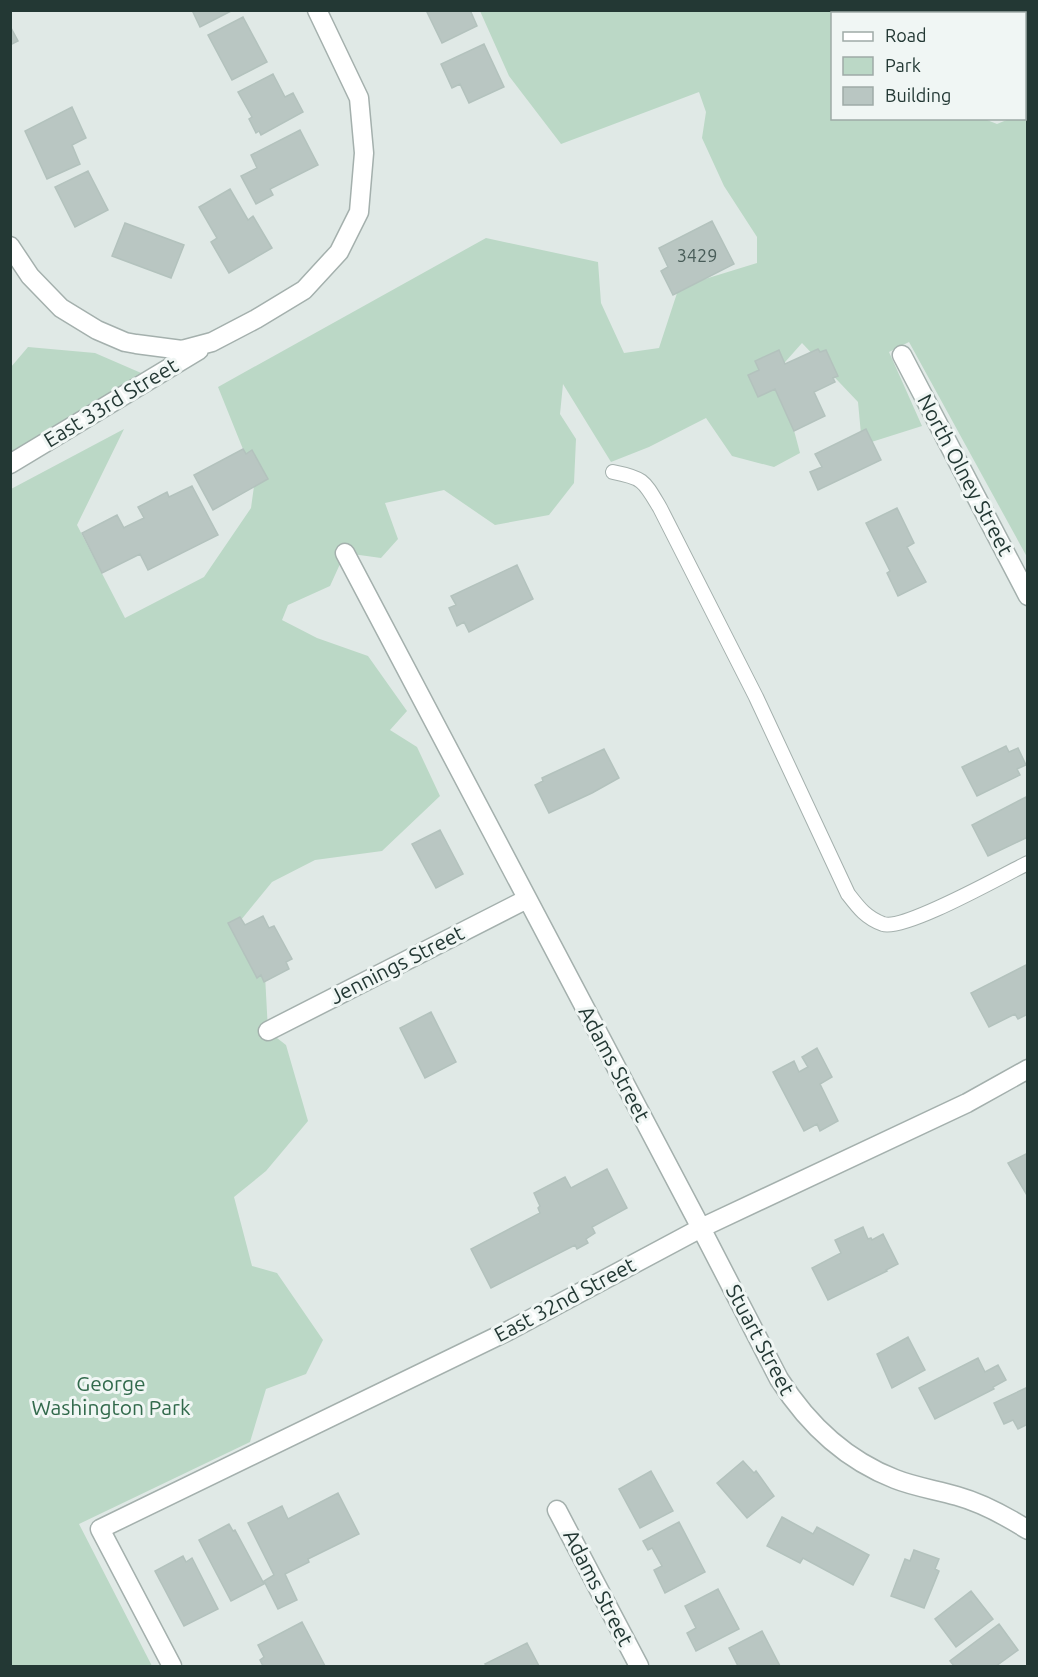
<svg xmlns="http://www.w3.org/2000/svg" width="1038" height="1677" font-family="Ubuntu,sans-serif">
<rect width="100%" height="100%" fill="#e0e9e6"/>
<path fill="#bbd8c6" d="M872 10V12L931 11 932 13 832 14V118H982L997 124 1009 119 1024 118 1025 111 1027 110V557L909 342 889 352 922 426 862 445 858 402 802 343 778 370 800 453 774 467 732 456 706 418 649 447 611 462 563 384 560 414 576 439 574 483 549 515 495 525 444 490 385 503 398 539 381 558 345 553 330 586 288 605 282 620 317 638 368 656 407 711 390 730 417 747 440 796 382 851 315 860 272 882 241 920 265 975 268 1031 286 1045 308 1121 266 1171 234 1197 252 1266 277 1273 323 1340 306 1374 266 1389 250 1442 79 1524 152 1666H11V489L124 429 77 525 125 618 204 577 251 508 255 479 218 387 486 238 598 262 601 303 624 353 659 348 679 287 757 263V237L724 186 702 138 706 112 699 92 561 144 509 76 480 11Z
M28 347 95 353 155 379 11 456V367Z"/>
<path fill="#b9c6c2" stroke="#b3c2bd" stroke-width="1.5" d="M192 10H233L200 27Z
M426 10H470L477 26 442 43Z
M887 10H949L909 14H887Z
M243 17 267 62 232 80 208 35Z
M10 26 18 41 10 45Z
M484 44 504 87 469 103 460 84 452 88 441 64Z
M273 74 285 97 293 93 303 112 261 135 259 131 256 133 249 119 252 117 238 92Z
M72 107 86 138 72 145 80 164 47 179 25 131Z
M300 130 318 165 270 189 273 195 256 204 241 176 257 168 251 155Z
M88 171 108 210 75 227 55 187Z
M230 189 248 220 253 216 272 248 229 273 211 242 217 238 199 207Z
M712 221 734 264 673 295 661 271 668 267 659 248Z
M125 223 184 245 171 278 112 256Z
M818 349 820 352 826 350 838 376 833 378 835 382 814 392 825 416 794 431 775 389 758 397 748 375 759 370 755 361 779 350 785 364Z
M866 429 881 460 818 490 810 472 822 467 815 454Z
M243 449 246 454 252 450 268 479 213 510 194 475Z
M192 486 218 535 148 570 140 554 102 573 82 533 117 515 124 528 125 527 144 518 138 507 167 492 169 497Z
M897 508 914 543 907 547 926 582 898 596 887 573 890 571 866 523Z
M517 565 533 599 469 632 464 622 457 626 449 608 456 605 451 596Z
M1006 746 1009 752 1018 748 1026 765 1017 769 1020 775 977 796 962 767Z
M604 749 619 778 592 793 549 813 535 785 543 781 542 778Z
M1026 797 1028 801V837L988 856 972 825Z
M440 830 463 874 436 888 412 844Z
M263 916 269 928 274 926 292 959 286 962 289 969 264 982 261 975 257 978 228 923 240 917 245 925Z
M1028 964V1014L1018 1019 1015 1014 989 1027 971 993Z
M431 1012 456 1062 425 1078 400 1028Z
M817 1048 832 1077 820 1084 838 1121 820 1131 817 1124 804 1131 773 1072 794 1061 799 1072 808 1067 802 1057Z
M1028 1153V1197L1008 1163Z
M607 1169 627 1208 592 1227 595 1233 586 1239 588 1243 577 1249 575 1245 491 1288 471 1249 540 1213 538 1208 540 1206 534 1193 565 1177 571 1188Z
M863 1227 868 1239 871 1238 872 1240 883 1234 898 1264 886 1270 887 1271 828 1300 812 1268 841 1253 835 1240Z
M908 1337 925 1370 892 1388 877 1354Z
M978 1358 985 1372 998 1365 1006 1380 993 1387 994 1389 935 1419 919 1388Z
M1028 1387V1424L1018 1429 1013 1420 1004 1424 994 1403Z
M743 1461 754 1473 756 1471 774 1496 747 1518 717 1483Z
M651 1471 673 1511 640 1528 619 1489Z
M338 1493 359 1534 308 1559 309 1562 285 1574 297 1600 278 1609 264 1581 274 1575 248 1523 282 1506 288 1519Z
M782 1517 813 1534 817 1527 869 1555 853 1585 803 1558 800 1563 767 1546Z
M679 1522 705 1572 665 1593 654 1570 662 1566 652 1548 648 1550 643 1541Z
M229 1524 233 1531 235 1530 264 1584 231 1601 199 1540Z
M914 1550 939 1559 935 1569 939 1571 924 1608 891 1596 905 1559 910 1561Z
M183 1556 186 1562 192 1558 218 1609 184 1626 155 1571Z
M718 1589 739 1629 696 1651 687 1633 696 1628 685 1606Z
M971 1591 993 1619 956 1647 935 1619Z
M302 1622 325 1666H263L260 1660 264 1657 258 1645Z
M999 1624 1018 1650 996 1666H954L950 1661Z
M762 1631 780 1666H738L729 1648Z
M527 1643 539 1666H487L485 1664Z"/>
<g fill="none" stroke-linecap="round" stroke-linejoin="round">
<g stroke="#a4b0ad" stroke-width="16">
<path id="lane" d="M613 472C644 478 644 481 660 508L756 697 848 894C858 907 866 918 883 924 905 931 1003 875 1028 863"/>
</g>
<g stroke="#a4b0ad" stroke-width="21">
<path id="street" d="M10 246 30 276 61 308 97 330 125 342 136 344 182 350 212 342 256 319 304 290 339 252 359 212 364 153 359 98 317 10
M902 355 1028 596
M10 464 199 350
M345 553 701 1228 779 1379C807 1423 846 1460 895 1479 915 1487 937 1490 957 1496 982 1503 1006 1516 1028 1530
M268 1031 527 899
M557 1510 639 1666
M172 1666 100 1529 510 1330 701 1228 967 1103 1028 1069"/>
</g>
<use href="#lane" stroke="#fff" stroke-width="14"/>
<use href="#street" stroke="#fff" stroke-width="18"/>
</g>
<g text-anchor="middle" stroke-width="6" stroke-linejoin="round" paint-order="stroke">
<g font-size="18" fill="#485c58">
<text x="697" y="262">3429</text>
</g>
<g font-size="21" fill="#233834" stroke="#f0f6f4">
<text transform="translate(111 403) rotate(-31)" y="7">East 33rd Street</text>
<text transform="translate(965 475) rotate(62)" y="7">North Olney Street</text>
<text transform="translate(397 965) rotate(-27)" y="7">Jennings Street</text>
<text transform="translate(614 1064) rotate(62)" y="7">Adams Street</text>
<text transform="translate(565 1300) rotate(-28)" y="7">East 32nd Street</text>
<text transform="translate(760 1340) rotate(62)" y="7">Stuart Street</text>
<text transform="translate(598 1588) rotate(63)" y="7">Adams Street</text>
</g>
<g font-size="21" fill="#326a4c" stroke="#f0f6f4">
<text x="111" y="1391">George<tspan x="111" dy="24">Washington Park</tspan></text>
</g>
</g>
<rect width="1038" height="1677" fill="none" stroke="#233834" stroke-width="24"/>
<rect x="831" y="12" width="195" height="108" fill="#f0f6f4" stroke="#9eaaa7" stroke-width="1.5"/>
<rect x="843" y="32" width="30" height="9" fill="#ffffff" stroke="#9eaaa7" stroke-width="1.5"/>
<text x="885" y="42" font-size="18" fill="#233834">Road</text>
<rect x="843" y="57" width="30" height="18" fill="#bbd8c6" stroke="#9eaaa7" stroke-width="1.5"/>
<text x="885" y="72" font-size="18" fill="#233834">Park</text>
<rect x="843" y="87" width="30" height="18" fill="#b9c6c2" stroke="#9eaaa7" stroke-width="1.5"/>
<text x="885" y="102" font-size="18" fill="#233834">Building</text>
</svg>
